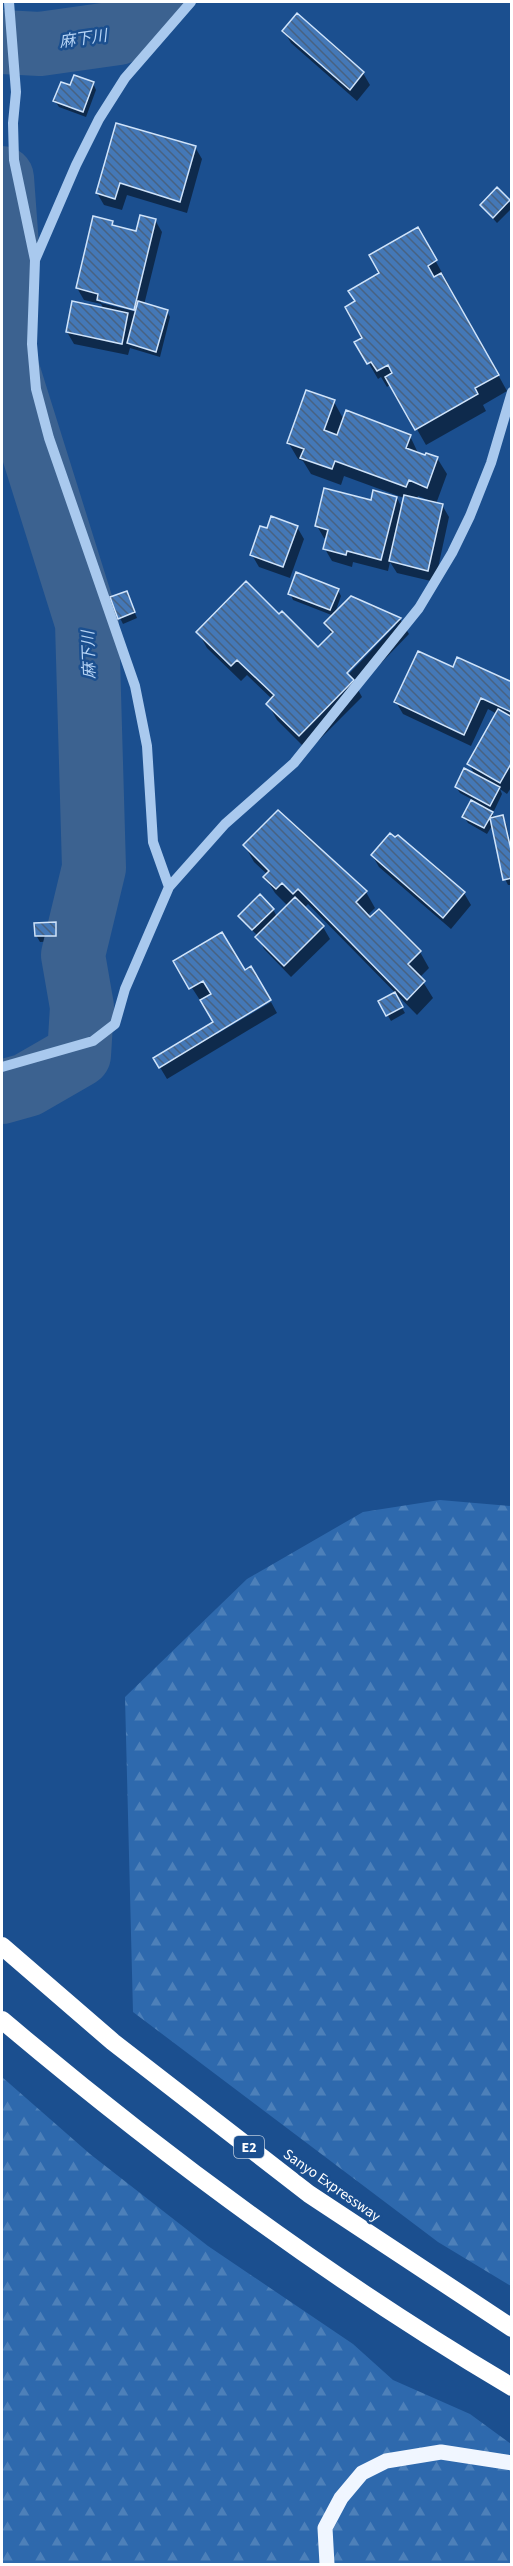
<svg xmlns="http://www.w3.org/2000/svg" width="513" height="2566" font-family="'Source Sans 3','Noto Sans JP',sans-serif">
<defs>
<pattern id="forest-firs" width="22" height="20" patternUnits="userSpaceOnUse" patternTransform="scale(1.5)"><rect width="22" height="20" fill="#2e69ad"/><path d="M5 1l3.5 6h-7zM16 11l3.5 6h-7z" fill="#4d80b9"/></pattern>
<pattern id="building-back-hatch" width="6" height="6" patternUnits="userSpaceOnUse" patternTransform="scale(1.5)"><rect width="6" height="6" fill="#4478b7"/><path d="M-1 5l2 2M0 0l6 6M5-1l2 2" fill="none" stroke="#486282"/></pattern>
</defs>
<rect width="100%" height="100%" fill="#1b4f8f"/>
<path fill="url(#forest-firs)" d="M440 1500 511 1506V2286L438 2242 133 2012 125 1697 247 1579 363 1512Z
M2 2077 90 2154 208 2246 353 2344 393 2380 470 2414 511 2444V2564H2Z"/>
<path fill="#0007" fill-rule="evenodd" d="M284 31 363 73 370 85 357 101 291 43Z
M93 83 96 90 86 117 59 107 55 101 71 87Z
M195 147 202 159 187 213 127 195 122 210 104 205 97 193Z
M509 201 512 208 497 223 482 206Z
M155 220 162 232 144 305 167 311 170 317 160 357 130 348 128 355 74 344 67 332 104 310 101 304 84 300 77 288 112 223 115 228 137 233ZM101 300 142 310 141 313 101 303Z
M418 229 507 391 483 405 486 411 426 445 391 384 387 387 381 377 378 379 357 343 364 339 356 302Z
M334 402 344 420 410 436 419 455 437 458 447 474 436 504 442 505 449 517 435 582 397 573 390 562 388 571 353 562 352 567 332 561 325 549 327 539 324 538 317 526 372 502 397 498 402 508 404 498 344 476 341 485 311 474 303 461 298 459 288 442ZM418 496 428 500V502L417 499Z
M297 527 304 539 290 578 259 567 252 555 268 530Z
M338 590 341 596 334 616 293 600 290 593Z
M351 598 400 619 409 634 357 688 362 697 308 751 277 720 268 704 272 699 247 675 241 681 207 648 198 632 279 616 318 649 332 635 326 624ZM392 625H396L343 680 341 678Z
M129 599 137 618 123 624 120 618Z
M453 669 512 684V786L507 794 500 789 502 794 494 811 489 809 495 819 502 817 506 823 512 850V885H508L505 879 493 824 487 834 468 823 464 817 473 800 460 793 456 787 475 775 469 764 497 714 488 709 471 746 403 714 396 702Z
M278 813 366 892 375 908 367 916 420 952 429 968 420 977 433 998 417 1015 308 904 304 908 323 927 330 939 291 977 264 949 258 936 244 922 240 916 273 909 277 917 288 906 275 893 265 877 268 875 254 862 245 846Z
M398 837 464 893 471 905 451 929 379 867 372 855Z
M55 924 59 930V941L40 942 36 935Z
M221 934 217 1034 271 1002 277 1013 167 1079 155 1059 215 1023 175 962Z
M394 994 405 1013 391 1021 380 1002Z"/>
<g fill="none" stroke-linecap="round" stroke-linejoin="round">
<path stroke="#3c6290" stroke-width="64" d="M2 42 40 44 118 33 152 2
M2 178 7 246 3 355 87 623 94 868 73 955 82 1007 79 1055 27 1085 2 1092"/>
</g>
<path fill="url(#building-back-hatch)" stroke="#cfe3fa" stroke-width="1.5" d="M297 13 364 72 350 90 282 31Z
M74 75 94 82 83 112 53 101 61 82 70 85Z
M116 123 196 146 180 202 120 183 115 199 96 193Z
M497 187 510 200 493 218 480 205Z
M140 215 156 219 134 310 97 300 98 294 76 288 93 216 113 221 112 225 136 231Z
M418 227 437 260 428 266 434 277 441 273 499 375 475 388 478 394 415 430 385 377 392 373 388 365 377 371 371 362 367 364 354 342 362 338 345 307 355 301 348 291 379 273 369 255Z
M72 301 128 313 122 344 66 332Z
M138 301 168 310 156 352 127 343Z
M306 390 335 400 324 430 337 435 346 410 411 435 406 448 425 455 426 453 438 457 427 488 409 480 406 487 335 461 332 469 300 458 304 449 287 443Z
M324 488 371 500 373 490 397 497 381 560 347 551 346 555 323 549 328 530 315 526Z
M404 495 443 504 428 571 389 561Z
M271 516 298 526 283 567 250 555 260 526 267 528Z
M296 572 339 589 330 610 288 594Z
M246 581 279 614 282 611 318 647 333 632 324 623 351 596 401 618 347 673 354 680 299 736 266 704 274 695 237 660 231 666 196 632Z
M127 591 135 612 118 619 110 597Z
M418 651 453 667 457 657 512 682 511 712 481 698 464 735 394 702Z
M498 709 512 717V762L500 783 467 764Z
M464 768 500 787 490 806 455 787Z
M471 800 493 812 484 828 462 817Z
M278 810 367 891 356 902 370 917 379 909 421 951 408 964 425 981 407 1000 298 889 293 894 282 883 276 889 263 877 269 871 243 845Z
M503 815 512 854V878L503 880 490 818Z
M390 833 395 837 398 835 465 892 443 918 371 855Z
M260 894 274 909 252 930 238 916Z
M295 897 324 926 284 966 255 937Z
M56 922V936H35L34 923Z
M222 932 245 970 251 966 271 1000 159 1068 153 1058 213 1022 200 1000 211 994 203 981 189 989 173 961Z
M395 992 403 1007 386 1016 378 1001Z"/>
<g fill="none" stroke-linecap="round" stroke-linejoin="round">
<path stroke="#a9c9ee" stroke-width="10" d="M9 2 16 92 13 123 14 160 35 260
M169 887 153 842 147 746 135 686 49 438 36 389 32 344 35 260 76 165 99 119 125 78 191 2
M2 1067 93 1041 115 1024 125 989 169 887 225 824 294 763 419 608 452 553 470 516 491 463 512 392"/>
<path stroke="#f0f6ff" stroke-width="15" d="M327 2564 325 2528 341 2498 362 2473 386 2461 441 2452 512 2463"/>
<path stroke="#fff" stroke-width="18" d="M2 1946 113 2042 309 2194 512 2328
M2 2020C162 2155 331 2280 512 2387"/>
</g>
<g text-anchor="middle" stroke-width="5" stroke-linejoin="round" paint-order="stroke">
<rect fill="#1b4f8f" stroke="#bbcadd" stroke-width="1.5" x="234" y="2136" width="30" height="22" rx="4.5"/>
<g font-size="14" font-weight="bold" fill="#fff">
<text x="249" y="2152">E2</text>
</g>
<g font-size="15" fill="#fff" stroke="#1b4f8f">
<text transform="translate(332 2185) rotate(35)" y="5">Sanyo Expressway</text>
</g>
<g font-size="16" font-style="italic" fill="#b5d3f5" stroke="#1b4f8f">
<text transform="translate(83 38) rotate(-8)" y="6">麻下川</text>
<text transform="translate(88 655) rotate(-92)" y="6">麻下川</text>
</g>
</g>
<rect width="513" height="2566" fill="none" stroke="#ffffff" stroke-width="6"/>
</svg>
